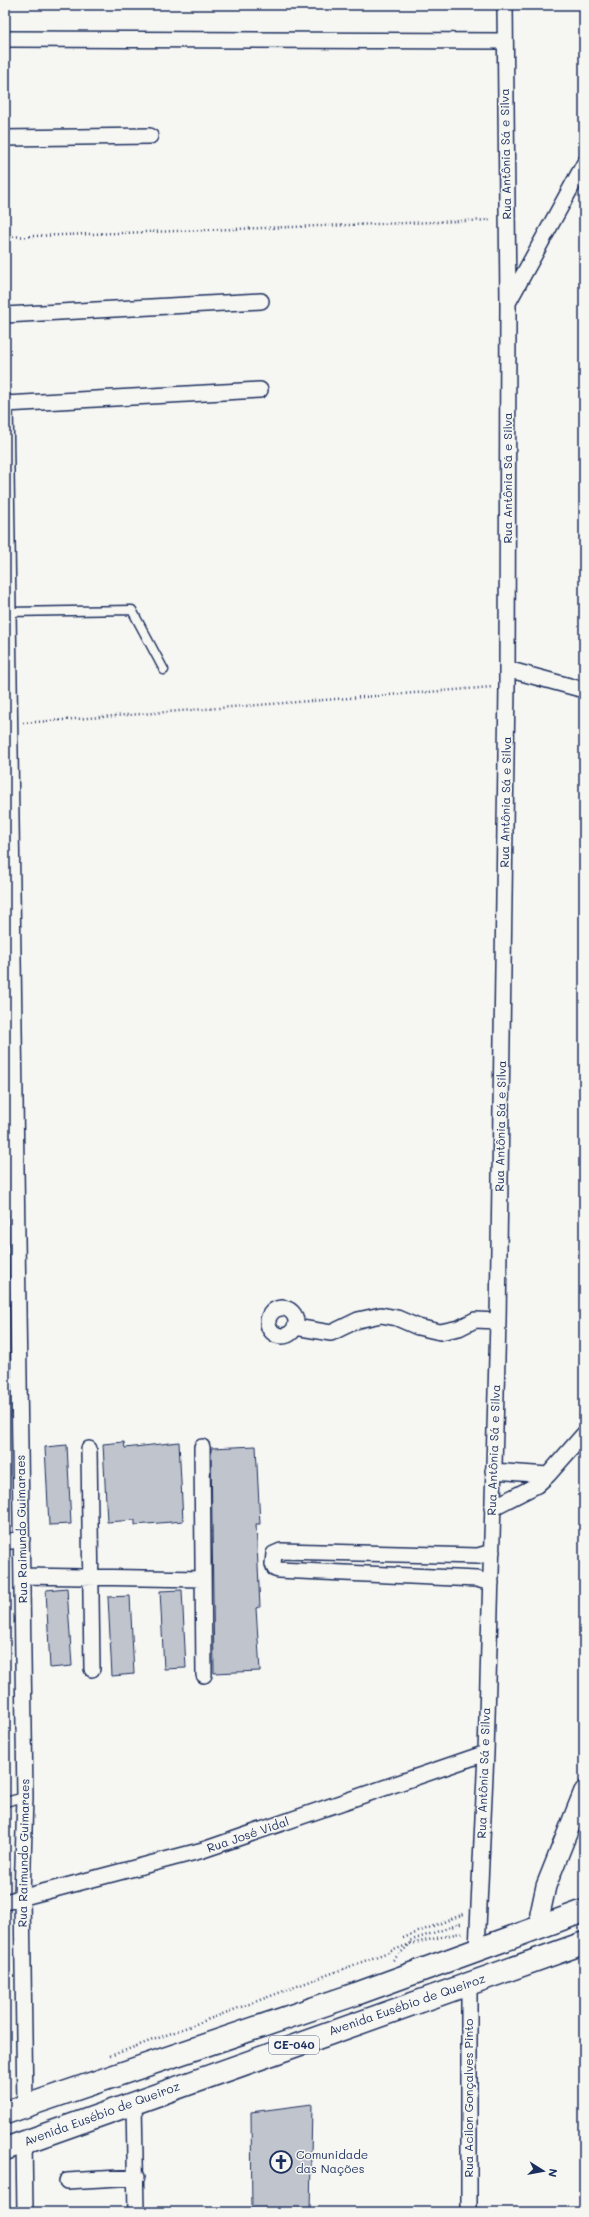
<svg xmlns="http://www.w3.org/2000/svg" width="589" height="2217" font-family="Mali,sans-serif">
<rect width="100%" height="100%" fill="#f6f6f2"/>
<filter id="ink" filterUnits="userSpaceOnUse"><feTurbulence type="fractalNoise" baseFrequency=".025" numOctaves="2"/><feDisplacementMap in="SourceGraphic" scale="8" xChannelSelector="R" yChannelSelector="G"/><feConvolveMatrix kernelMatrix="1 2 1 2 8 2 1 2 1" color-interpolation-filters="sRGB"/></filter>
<g filter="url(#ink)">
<path fill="#c0c4cd" stroke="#1b2f5e" d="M124 1442 125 1448 179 1442 183 1521 135 1525V1520L107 1522 103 1444Z
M67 1445 71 1524 49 1525 45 1447Z
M256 1446 260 1524H256L260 1607 256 1608 260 1671 214 1673 211 1448Z
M67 1588 72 1666 50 1668 46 1590Z
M182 1590 186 1668 164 1669 160 1591Z
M130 1596 134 1674 112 1676 108 1597Z
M312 2104 310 2212H252L251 2112Z"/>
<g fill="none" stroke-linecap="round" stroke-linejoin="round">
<g stroke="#1b2f5e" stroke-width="11">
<path id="service" d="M8 612 132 610 164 670
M5 1802 25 1797"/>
</g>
<g stroke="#1b2f5e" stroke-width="18">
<path id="minor" d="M5 39 505 41
M5 138 150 136
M509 301 584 164
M5 315 261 301
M5 401 25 1797 22 1897 25 2106
M5 404 260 390
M507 669 584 690
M268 1322a14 14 0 1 1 28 0a14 14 0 1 1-28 0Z
M295 1327 331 1333 358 1320 381 1315 397 1318 418 1327 440 1332 459 1328 475 1320 498 1321
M202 1447 204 1675
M89 1449 92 1669
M548 1475 584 1434
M492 1508 537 1485 548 1475 493 1471
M5 1542 22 1539
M22 1576 203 1579
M491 1583 477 1579 278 1570 275 1569 273 1564 274 1554 281 1551 478 1556 492 1552
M5 1902 203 1850 486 1753
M477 1949 486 1753 498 1321 507 686 508 302 505 5
M134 2103 136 2212
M24 2142 25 2212
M67 2181 137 2177
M469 2212V1983"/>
</g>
<g stroke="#1b2f5e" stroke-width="22">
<path id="tertiary" d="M545 1926 540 1914 546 1886 584 1791"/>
</g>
<g stroke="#1b2f5e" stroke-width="25">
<path id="trunk" d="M5 2113 356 1994 584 1911
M5 2149 584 1943"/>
</g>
<path stroke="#1b2f5e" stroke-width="2.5" stroke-dasharray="1 3" stroke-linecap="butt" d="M5 237 492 220
M23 723 493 687
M403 1938 464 1914
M393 1960 410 1944 409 1941 463 1923
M110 2056 410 1944 464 1932"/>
<use href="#service" stroke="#f6f6f2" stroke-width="8"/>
<use href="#minor" stroke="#f6f6f2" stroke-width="15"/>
<use href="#tertiary" stroke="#f6f6f2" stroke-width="19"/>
<use href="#trunk" stroke="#f6f6f2" stroke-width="22"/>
</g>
</g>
<defs>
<g id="church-ring" transform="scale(1.15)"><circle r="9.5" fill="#f6f6f2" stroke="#1b2f5e" stroke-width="1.5"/><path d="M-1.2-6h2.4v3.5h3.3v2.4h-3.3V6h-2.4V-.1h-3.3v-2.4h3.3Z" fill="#1b2f5e"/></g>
</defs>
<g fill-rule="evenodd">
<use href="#church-ring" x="281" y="2162"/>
</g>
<g text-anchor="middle" stroke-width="3" stroke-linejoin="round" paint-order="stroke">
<rect fill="#f6f6f2" stroke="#5d6b8a" stroke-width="1" x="269" y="2036" width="50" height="18" rx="3"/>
<g font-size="11" font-weight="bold" fill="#1b2f5e">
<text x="294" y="2049">CE-040</text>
</g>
<g font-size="12" fill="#1b2f5e" stroke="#f6f6f2">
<text transform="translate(506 154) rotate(-91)" y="4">Rua Antônia Sá e Silva</text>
<text transform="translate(508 478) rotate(-90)" y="4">Rua Antônia Sá e Silva</text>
<text transform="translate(506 802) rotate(-89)" y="4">Rua Antônia Sá e Silva</text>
<text transform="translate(501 1126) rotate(-89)" y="4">Rua Antônia Sá e Silva</text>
<text transform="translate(494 1450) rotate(-88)" y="4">Rua Antônia Sá e Silva</text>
<text transform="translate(22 1529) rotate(-91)" y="4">Rua Raimundo Guimaraes</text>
<text transform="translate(484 1773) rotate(-88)" y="4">Rua Antônia Sá e Silva</text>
<text transform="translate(248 1835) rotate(-19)" y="4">Rua José Vidal</text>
<text transform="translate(24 1853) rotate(-89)" y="4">Rua Raimundo Guimaraes</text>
<text transform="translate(407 2005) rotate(-19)" y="4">Avenida Eusébio de Queiroz</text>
<text transform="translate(469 2098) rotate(-90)" y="4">Rua Acilon Gonçalves Pinto</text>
<text transform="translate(102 2114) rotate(-20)" y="4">Avenida Eusébio de Queiroz</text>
</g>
<g font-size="12" fill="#1b2f5e" stroke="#f6f6f2" text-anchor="start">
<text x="296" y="2159">Comunidade<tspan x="296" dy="14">das Nações</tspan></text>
</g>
</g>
<rect width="589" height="2217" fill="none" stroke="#f6f6f2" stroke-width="20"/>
<rect x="10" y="10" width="569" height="2197" fill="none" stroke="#1b2f5e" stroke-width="1.5" filter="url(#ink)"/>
<g transform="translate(543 2171) rotate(101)" stroke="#f6f6f2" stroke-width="3" paint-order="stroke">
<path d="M0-3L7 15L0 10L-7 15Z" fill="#1b2f5e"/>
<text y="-6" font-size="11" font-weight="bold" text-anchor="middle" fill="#1b2f5e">N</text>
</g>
</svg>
